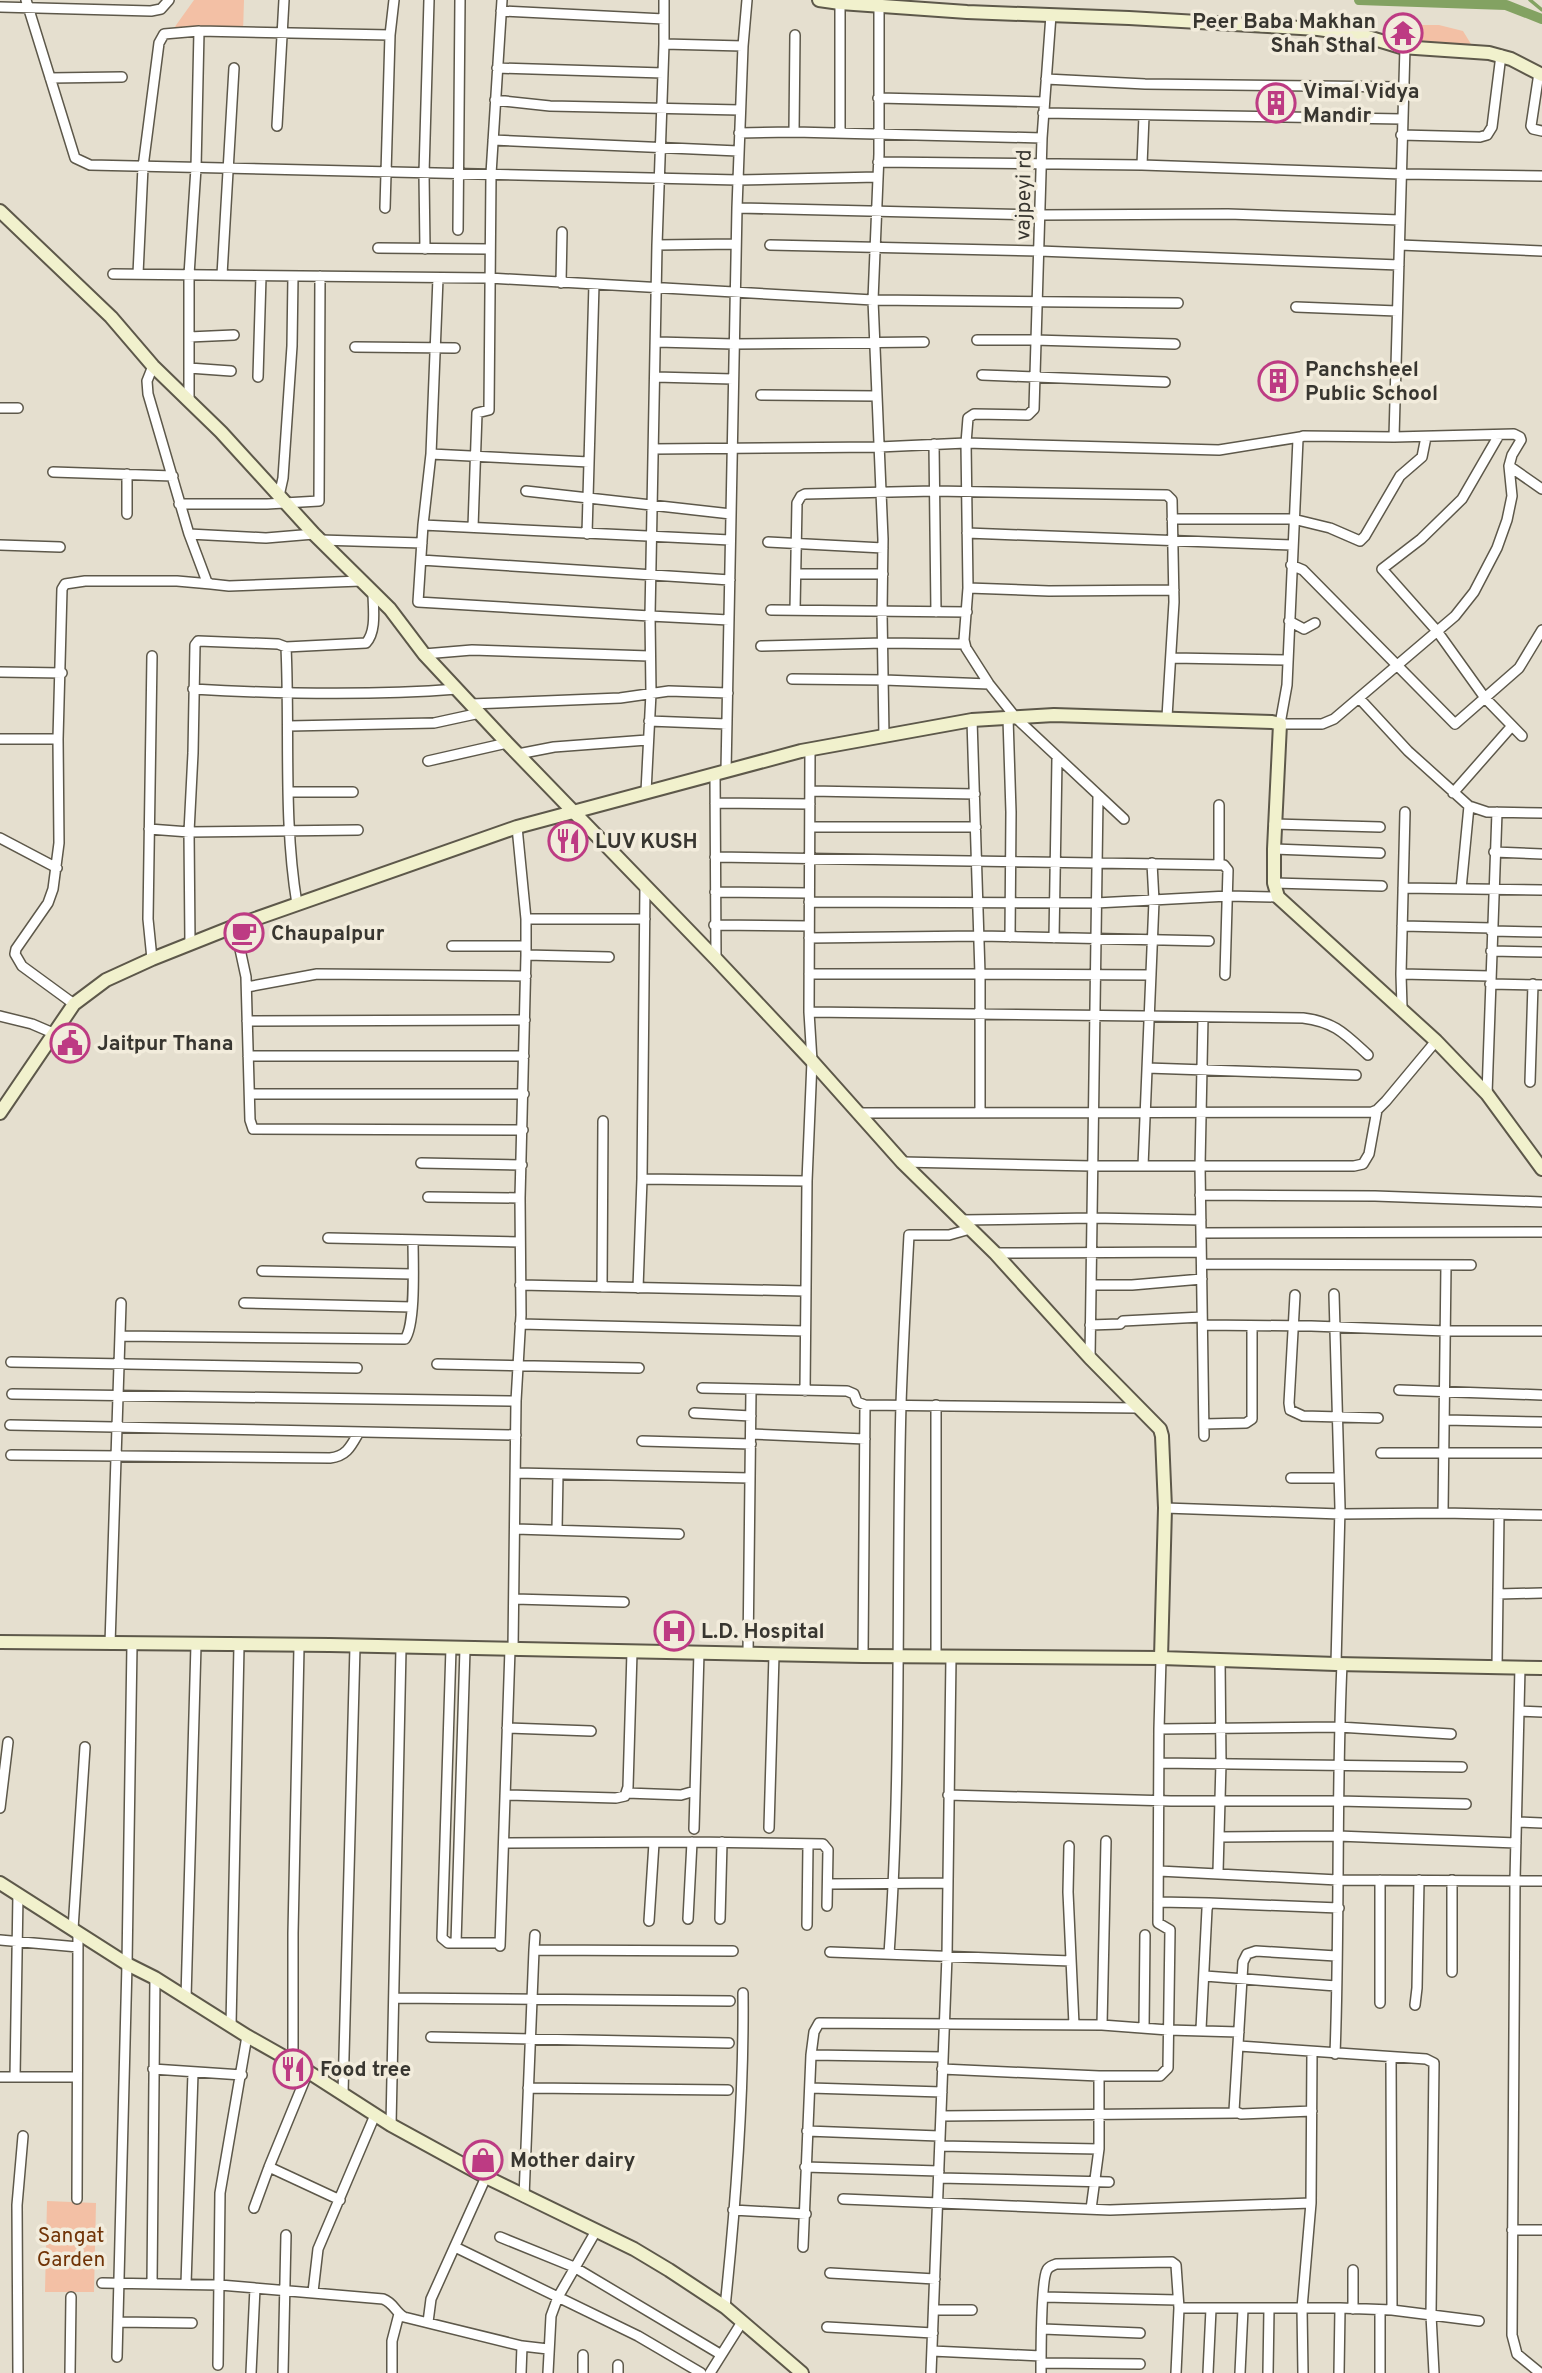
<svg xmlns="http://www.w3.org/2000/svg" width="1542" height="2373" font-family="Overpass,sans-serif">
<rect width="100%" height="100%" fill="#e5dfcf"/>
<path fill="#f3c0a5" d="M194 0H244L243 32 174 28Z
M1420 25H1439L1463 31 1474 49 1418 45Z
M47 2201 96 2203 94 2292H45Z"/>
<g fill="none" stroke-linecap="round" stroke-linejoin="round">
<path stroke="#83a262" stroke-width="3.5" d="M1530 0 1542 10"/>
<path stroke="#83a262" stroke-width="10" d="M1359 0 1506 5 1542 19"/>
<g stroke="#5d584a" stroke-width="12">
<path id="street" d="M26 0 75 158 90 165 738 180 878 177
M664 0V44
M840 3V133
M879 6V154L873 300 883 539 882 613 884 736
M0 7 151 11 161 9 169 0
M501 11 664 19
M1051 15 1042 138 1034 409 1028 415 974 414 968 418 966 443 968 588 964 640 966 648 989 684 1016 718 1124 819
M497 68 663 73
M1539 73 1531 126 1533 129 1542 131
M50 78 122 77
M1046 79 1145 84 1403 87
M878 98 1044 102
M495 100 550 106 740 110
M1043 113 1402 119
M277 126 284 0
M794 132 795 35
M739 133 794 132 1042 138
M1401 135 1480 137 1487 135 1492 127 1501 55
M493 140 738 151
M878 162 1142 165 1401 174 1542 176
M1142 165 1144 116
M385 208 390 35 394 0
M737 208 1040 215 1228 214 1400 220
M458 230 460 0
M657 245 736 244
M770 245 1039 251 1399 265
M1400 245 1542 251
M378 248 489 249
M425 249 424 173 429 0
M113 274 489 278 873 300 1178 303
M138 274 143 167 159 43 164 34 199 31 390 35
M222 275 234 68
M438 278 431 454 423 525 418 602 650 616 651 693 646 792
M561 283 562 232
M1296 307 1397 311
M189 337 234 335
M977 340H1034L1175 344
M657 342 734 344 924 342
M355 347 455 348
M153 366 147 381 148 394 189 534 207 582 211 584 229 586 361 581
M189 368 231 371
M982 375 1165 382
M258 377 261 276
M655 377 733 379
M761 395 877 396
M189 400V275L196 168 199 31
M0 408H18
M1514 434 1520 437 1521 440 1512 455 1509 466 1512 496 1507 520 1497 548 1474 592 1455 616 1334 719 1322 724H1280L1287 685 1298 439 1303 436 1394 437Z
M1499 435 1462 499 1421 539 1382 569 1437 631 1485 698 1522 736
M1394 437 1405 47
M934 444 936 612
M653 449 879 447 966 443 1219 450 1300 437
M431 454 589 462
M1509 466 1542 489
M53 472 173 476
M127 474V514
M526 491 731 514
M279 496 283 478 292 346 293 276
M179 504H267L319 501 320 276
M1172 519H1293L1330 528 1360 541 1365 536 1400 476 1422 457 1426 437
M423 525 730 540
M473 527 477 413 489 410 491 174 502 0
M967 533 1292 545
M189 534 266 538 314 534
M587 534 594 284
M320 540 422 543
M768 542 883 548
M0 545 60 547
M421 560 730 580
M1291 565 1303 570 1455 724 1519 668 1542 630
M797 574H883
M968 588 1049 591 1174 590
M771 610 967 612
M795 610 797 503 801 496 805 494 934 491 1167 495 1172 500 1174 602 1167 717
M729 620 650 616 657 245 664 44 743 46
M1289 621 1304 629 1315 623
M761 646 884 643 965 644
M286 647C290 733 283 820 297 904
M424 654 472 650 649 656
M152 656 148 919 152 959
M1172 658 1287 660
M0 672 62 673
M792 679 884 680 989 684
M193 689C282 694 369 696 457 689
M1359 698 1408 751 1469 806 1487 812 1542 813
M471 704 620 698 669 691 728 693
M1008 718 1011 812 1010 937
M972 720 980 974 1151 975
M649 721 727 724
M289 726 434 723 480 713
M0 739H58L59 843 53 889 48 903 16 949 15 954 22 966 74 1004
M58 739 62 589 65 584 85 581H177L211 584
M518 754 554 747 647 740
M428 761 507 743
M726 771 737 208 743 46 747 0
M715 774 716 959
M810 791 975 794
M289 792H353
M1453 793 1511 727
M715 803 810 804
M1274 824 1380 827
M810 827H976
M149 829 189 832 358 830
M0 838 57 868
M1274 849 1380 853
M1494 852 1542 854
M715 857 1224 865 1228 870 1225 975
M1219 864V805
M1274 883 1382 886
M1403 888 1542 890
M1461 889 1469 806
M715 892 809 893
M809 902 1096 903 1228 896 1278 897
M526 919H645
M714 925 809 926
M235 926 246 977 250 1120 253 1129 523 1130
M1402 926 1492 928
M1491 931 1542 932
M809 938 979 936 1209 941
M1054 938 1057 759
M190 944 189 832 193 753 195 645 198 641 278 644 286 647 366 643C377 631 373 608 373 592
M452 946H526
M1491 951 1542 952
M526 955 609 957
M809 974H980V1113
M1401 974 1490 976
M1490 984 1542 985
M247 987 317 974 526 976
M1402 1008 1401 974 1405 812
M809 1012 1303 1018C1335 1022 1345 1034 1368 1055
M0 1016 32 1024 53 1033
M1203 1017 1200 1166 1204 1436
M247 1021 525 1020
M248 1056H524
M1147 1068 1356 1075
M1530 1082 1533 984
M250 1094H524
M1487 1094 1497 812
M857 1113 1372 1112 1377 1110 1386 1101 1436 1041
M902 1162 1092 1166H1354L1363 1164 1369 1154 1377 1110
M421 1163 522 1165
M1143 1166 1154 901 1152 863
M642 1179 807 1181
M1200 1195 1375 1196 1542 1202
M428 1197 520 1198
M962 1220 1092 1218 1201 1220
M1201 1233 1542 1232
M328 1238 520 1242
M995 1253 1201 1252
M1202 1264 1471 1265
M262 1271 412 1274
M520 1285 805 1291
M1091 1285H1132L1202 1279
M602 1287 603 1121
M638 1288 642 1179 645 886
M1334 1294 1340 1508 1336 1664
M1295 1295 1289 1403 1290 1410 1303 1416 1378 1418
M244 1303 412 1307
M520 1324 805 1331
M1090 1325 1120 1324 1123 1321 1202 1317
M1203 1325 1311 1326 1446 1331H1542
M120 1336 405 1339C416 1324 413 1261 413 1240
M1090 1358 1098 797
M11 1362 357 1368
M437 1364 639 1368
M702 1388 847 1391 854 1394 857 1402 865 1405 1138 1408
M1399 1390 1542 1395
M805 1391 807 1181 812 1061 809 1012 810 749
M12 1394 516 1401
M694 1413 751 1416
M1445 1420 1542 1422
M1204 1424 1246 1423 1252 1419V1326
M10 1425 516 1435
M751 1434 865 1439
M642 1441 751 1444
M1381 1453H1542
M11 1455 330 1458C347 1456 351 1446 359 1432
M516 1473 750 1478
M1291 1478H1339
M1165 1508 1340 1514 1443 1513 1446 1265
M1443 1513 1542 1515
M515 1529 679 1534
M557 1530 558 1474
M1498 1594 1542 1593
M514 1599 624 1602
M110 1644 121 1303
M451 1648 442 1938 448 1943H500
M513 1649 516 1401 521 1315 520 1198 526 955V919L517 827
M748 1654 751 1390
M863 1656 865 1405
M936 1657V1405
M1497 1667 1499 1514
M1520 1667 1515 1880 1512 2335 1517 2354 1540 2373
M1519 1711 1542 1712
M507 1728 591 1731
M1159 1729 1339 1727 1451 1734
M1159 1763 1462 1767
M627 1793 681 1795 695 1791
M505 1795 616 1798 625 1796 628 1787 632 1652
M948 1795 1171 1801H1338L1466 1804
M0 1808 8 1742
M1517 1822 1542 1823
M769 1828 774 1655
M694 1829 699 1652
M1219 1837 1338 1836 1516 1843
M504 1843 692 1842 823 1844 828 1850 827 1906
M1069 1846 1068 1892 1074 2025
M1159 1871 1338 1880 1542 1881
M1218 1872 1221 1763 1220 1660
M1380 1880V2003
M828 1884 948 1883
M1158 1902 1209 1903
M688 1919 692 1842
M720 1919 722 1842
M649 1921 654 1843
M807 1925 808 1845
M73 1929 85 1747
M0 1940 78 1947
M456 1943 465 1649
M500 1946 510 1649
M534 1950 535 1935
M830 1952 1071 1961
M889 1954C902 1771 896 1587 901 1404 903 1347 906 1291 909 1235H949L970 1229
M1452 1972V1880
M1205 1976 1336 1986
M186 1998 196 1645
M394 1998 730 2001
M1415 2005 1417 1988 1419 1880
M231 2025 239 1646
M1102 2025 1106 1841
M1144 2028 1145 1935
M1201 2029 1207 1909 1209 1903 1339 1908
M431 2037 729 2043
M1239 2046 1426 2059 1434 2063 1431 2315 1434 2373
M1335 2054C1340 1924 1336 1794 1342 1664
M811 2055 943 2057
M1391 2058 1392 2310
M293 2062V1933L299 1647
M153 2069 242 2075
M942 2069 1099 2076H1160L1168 2068 1170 1930 1158 1923 1159 1729 1161 1658
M0 2077H77
M15 2077 18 1894
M528 2088 728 2090
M810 2088 942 2092
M343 2093 355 1647
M1312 2111 1241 2114 1234 2111 1243 1962 1247 1954 1256 1951 1336 1956
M941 2116 1237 2113
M391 2125 401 1648
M807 2131 939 2136
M940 2146 1099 2149
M269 2167 308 2072
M805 2167 939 2171
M939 2178 1109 2182
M524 2197 534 1950 733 1951
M77 2199 78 1932
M843 2199 1110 2210 1311 2203
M254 2208 269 2167 340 2200
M1091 2209 1099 2149V2076
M733 2210 806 2214
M1512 2230H1542
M500 2237 574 2267 720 2354
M455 2247 638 2336 701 2373
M803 2247 811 2055 814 2032 819 2023 1102 2025 1168 2030 1239 2032
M830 2273 935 2279
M102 2283 220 2285 383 2299C394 2303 395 2312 404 2317L522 2346 548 2349
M152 2283 155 1978
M186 2284 193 2073
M313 2292 318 2249 375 2115
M1043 2297 1178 2300
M725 2307C736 2203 744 2097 743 1993
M1179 2308H1340L1392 2310 1479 2321
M1353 2309V2270
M934 2310H972
M1380 2310V2373
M118 2322 192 2323
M428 2322 431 2299 486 2177
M827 2327 933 2333
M1043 2329 1140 2333
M932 2351 1041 2356
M117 2357 127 1964 132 1645
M1041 2363 1140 2364
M218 2365 220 2193 247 2036
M618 2365V2373
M18 2373 17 2205 23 2136
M70 2373 71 2297
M251 2373 255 2288
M283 2373 286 2235
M392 2373V2341L399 2314
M521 2373 522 2346
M548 2373 551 2316 558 2297 596 2231
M583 2373V2355
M710 2373 742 2322
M931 2373 947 1956 951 1657
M1041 2373C1041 2357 1041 2280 1047 2270 1049 2266 1052 2266 1056 2264L1172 2262 1176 2265 1179 2308 1176 2373
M1208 2373 1211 2309
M1240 2373 1243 2309
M1268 2373 1269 2309
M1303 2373 1302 2308 1311 2203 1312 2052
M1339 2373 1340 2308"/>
</g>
<g stroke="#5d584a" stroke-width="16">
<path id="secondary" d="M819 0 840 3 967 12 1129 18 1318 29 1361 35 1401 47 1489 53 1511 59 1542 75
M0 211 111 317 153 366 221 432 314 534 390 609 424 654 507 743 716 959 812 1061 902 1162 995 1253 1090 1358 1160 1429 1162 1436 1165 1508 1161 1658
M0 1113 74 1004 106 980 152 959 235 926 517 827 801 751 972 720 1054 715 1272 722 1280 724 1274 849V883L1278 897 1436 1041 1487 1094 1542 1169
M0 1642 330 1645 863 1656 1161 1658 1336 1664 1542 1668
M0 1883 127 1964 155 1978 247 2036 293 2062 391 2125 486 2177 634 2249 669 2270 725 2307 802 2373"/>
</g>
<use href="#street" stroke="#fff" stroke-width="9"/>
<use href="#secondary" stroke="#f1f1cd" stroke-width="12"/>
</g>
<defs>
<g id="temple-ring" transform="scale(2.0125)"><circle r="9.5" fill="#f2ecdc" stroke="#bd3b83" stroke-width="1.5"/><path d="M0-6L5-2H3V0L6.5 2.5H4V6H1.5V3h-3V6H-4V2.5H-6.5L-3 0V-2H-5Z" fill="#bd3b83"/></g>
<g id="building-ring" transform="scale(2.0125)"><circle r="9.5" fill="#f2ecdc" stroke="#bd3b83" stroke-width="1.5"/><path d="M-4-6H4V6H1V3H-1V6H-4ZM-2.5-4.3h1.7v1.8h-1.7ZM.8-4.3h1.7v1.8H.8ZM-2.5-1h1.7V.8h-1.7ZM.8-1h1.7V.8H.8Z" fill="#bd3b83"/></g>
<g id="restaurant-ring" transform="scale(2.0125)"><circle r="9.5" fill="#f2ecdc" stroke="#bd3b83" stroke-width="1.5"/><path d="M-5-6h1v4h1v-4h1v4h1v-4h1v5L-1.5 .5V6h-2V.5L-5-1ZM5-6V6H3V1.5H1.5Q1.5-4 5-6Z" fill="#bd3b83"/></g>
<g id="cafe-ring" transform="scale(2.0125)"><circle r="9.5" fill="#f2ecdc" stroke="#bd3b83" stroke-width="1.5"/><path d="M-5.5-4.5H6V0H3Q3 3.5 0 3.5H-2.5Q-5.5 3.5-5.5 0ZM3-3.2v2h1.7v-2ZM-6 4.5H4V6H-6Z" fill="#bd3b83"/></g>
<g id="civic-ring" transform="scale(2.0125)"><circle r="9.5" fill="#f2ecdc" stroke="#bd3b83" stroke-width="1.5"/><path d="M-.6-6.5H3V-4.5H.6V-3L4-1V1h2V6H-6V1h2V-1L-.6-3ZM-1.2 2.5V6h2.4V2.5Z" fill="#bd3b83"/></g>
<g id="hospital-ring" transform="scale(2.0125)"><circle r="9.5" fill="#f2ecdc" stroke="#bd3b83" stroke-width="1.5"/><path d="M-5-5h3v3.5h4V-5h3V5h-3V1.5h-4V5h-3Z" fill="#bd3b83"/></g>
<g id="shop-ring" transform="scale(2.0125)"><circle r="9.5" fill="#f2ecdc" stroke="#bd3b83" stroke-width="1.5"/><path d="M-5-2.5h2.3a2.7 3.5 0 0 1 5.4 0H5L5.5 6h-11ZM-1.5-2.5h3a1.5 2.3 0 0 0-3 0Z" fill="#bd3b83"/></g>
</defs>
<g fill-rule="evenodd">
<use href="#temple-ring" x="1403" y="33"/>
<use href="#building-ring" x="1276" y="103"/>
<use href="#building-ring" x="1278" y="381"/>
<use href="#restaurant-ring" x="568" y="841"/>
<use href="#cafe-ring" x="244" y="933"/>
<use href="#civic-ring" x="70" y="1043"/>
<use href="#hospital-ring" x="674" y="1631"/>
<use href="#restaurant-ring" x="293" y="2069"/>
<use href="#shop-ring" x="483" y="2160"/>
</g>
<g text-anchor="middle" stroke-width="7" stroke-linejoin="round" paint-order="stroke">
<g font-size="21" font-weight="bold" fill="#383630" stroke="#f2ecdc" text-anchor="start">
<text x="1376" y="28" text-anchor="end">Peer Baba Makhan<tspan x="1376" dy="24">Shah Sthal</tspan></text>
<text x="1303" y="98">Vimal Vidya<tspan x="1303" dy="24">Mandir</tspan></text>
<text x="1305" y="376">Panchsheel<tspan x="1305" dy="24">Public School</tspan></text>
<text x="595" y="848">LUV KUSH</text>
<text x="271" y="940">Chaupalpur</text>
<text x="97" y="1050">Jaitpur Thana</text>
<text x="701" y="1638">L.D. Hospital</text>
<text x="320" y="2076">Food tree</text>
<text x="510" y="2167">Mother dairy</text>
</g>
<g font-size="21" fill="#383630" stroke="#f2ecdc">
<text transform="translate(1023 195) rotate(-89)" y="7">vajpeyi rd</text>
</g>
<g font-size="21" fill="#703306" stroke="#f2ecdc">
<text x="71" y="2242">Sangat<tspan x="71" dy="24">Garden</tspan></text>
</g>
</g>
</svg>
